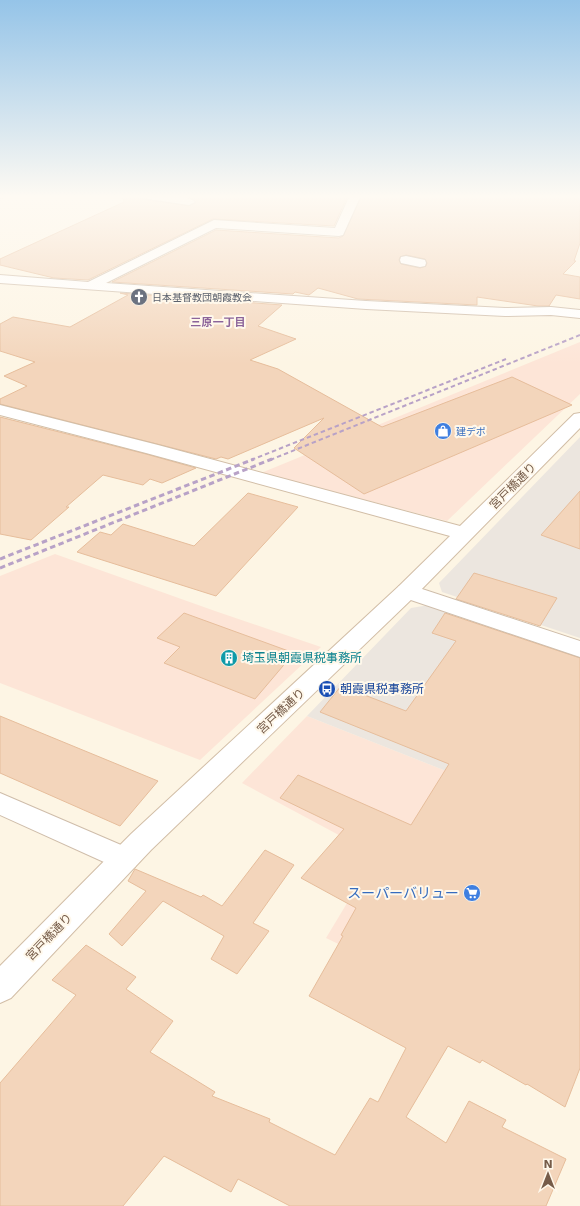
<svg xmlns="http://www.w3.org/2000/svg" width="580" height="1206" font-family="'DejaVu Sans','Noto Sans JP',sans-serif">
<rect width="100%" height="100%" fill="#fdf5e4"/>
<path fill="#fde5d7" d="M580 342V394L447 521 261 473Z
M55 554 215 611 321 647 200 760 0 683V576Z
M307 716 580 824V1061L326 938 376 855 242 783Z"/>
<path fill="#ece6df" d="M580 437V638L442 592 439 583Z
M429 605 580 655V824L307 716 411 608Z"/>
<path fill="#f3d5bb" stroke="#e6bd9b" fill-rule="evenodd" d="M122 195H136L142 199 189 206 196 202 191 198 183 195H348L334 226 213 219 88 280 54 278 0 265V259L124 202Z
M362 195H580V243L574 261H576L563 274 580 277V299L556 295 549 306H538L477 297V305L358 299 318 288 309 295 295 292 293 294 112 282 216 230 339 238 343 236ZM406 255 425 259 427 263 426 266 420 268 401 264 399 260 400 257Z
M120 293 282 305 258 326 296 339 250 360 278 369 382 427 512 377 572 405 364 494 294 448 324 418 228 459 221 457 216 459 0 404V399L27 386 4 376 35 362 0 351V324L13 317 70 327 128 295Z
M0 417 146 454 196 468 162 483 150 479 143 485 103 475 66 507H69L31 540 0 534Z
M580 491V549L541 535Z
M248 493 298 507 216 596 77 552 100 532 111 535 123 524 194 546Z
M474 573 557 598 540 626 456 599Z
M184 613 294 653 255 699 164 663 180 647 157 638Z
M445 613 580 658V1068L565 1107 527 1084 526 1085 482 1060 480 1063 448 1046 406 1117 446 1143 469 1101 506 1120 502 1127 566 1159 546 1206H290L238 1179 231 1192 164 1156 123 1206H0V1083L76 995 52 980 86 945 136 977 126 989 173 1021 150 1052 215 1092 212 1096 270 1119 269 1122 335 1155 370 1098 378 1102 406 1048 309 996 343 936 341 935 356 908 301 878 344 829 280 798 298 775 411 825 449 764 320 712 341 686 406 711 456 641 432 633Z
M0 716 158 781 120 826 0 773Z
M265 850 294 865 253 923 269 931 237 974 211 959 224 936 163 901 122 946 109 934 146 891 128 881 135 869 201 897 203 895 222 906Z"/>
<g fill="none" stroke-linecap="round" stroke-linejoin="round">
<g stroke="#cfbdaa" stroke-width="2">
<path id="street" d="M0 195H6L1 198Z
M137 195C149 195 187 193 195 202L189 205 142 198Z
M350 195H361L343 235 339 236 216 228 106 283 366 301 505 308 551 307 580 310V318L551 315 505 316 366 309 0 283V275L88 282 214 220 335 228Z
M406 256 425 260 426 263 425 266 420 267 401 263 400 260 401 257Z
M407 584 580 641V657L399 596 396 591 399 586Z
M0 793 135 851 139 859 135 867 125 871 115 867 0 815Z"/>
</g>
<g stroke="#d2bea7" stroke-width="2">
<path id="secondary" d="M0 405 158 445 460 526 574 414 580 413V428L415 596 151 850 11 998 0 1003V966L131 834 399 586 450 536 146 453 0 415Z"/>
</g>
<use href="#street" fill="#fff" fill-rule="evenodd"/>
<use href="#secondary" fill="#fff" fill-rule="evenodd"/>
<path stroke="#b8a2c7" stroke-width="2" stroke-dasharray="4.5 3" stroke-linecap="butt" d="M251 460 506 359
M270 460 580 335"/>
<path stroke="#b8a2c7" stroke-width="3" stroke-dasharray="5.5 3.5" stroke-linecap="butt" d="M0 559 254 459
M0 568 272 459"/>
</g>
<linearGradient id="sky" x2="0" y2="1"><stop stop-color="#95c4e8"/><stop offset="0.54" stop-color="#fefaf3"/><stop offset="1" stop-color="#fefaf3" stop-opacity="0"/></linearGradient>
<rect width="580" height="364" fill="url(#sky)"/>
<defs>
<g id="church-disc" transform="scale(0.9)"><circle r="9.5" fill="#6b7280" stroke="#fff8eb"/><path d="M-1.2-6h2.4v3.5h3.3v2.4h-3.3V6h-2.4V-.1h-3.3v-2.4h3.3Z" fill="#fff"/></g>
<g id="shop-disc" transform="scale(0.9)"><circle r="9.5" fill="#3f7fe0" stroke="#fff8eb"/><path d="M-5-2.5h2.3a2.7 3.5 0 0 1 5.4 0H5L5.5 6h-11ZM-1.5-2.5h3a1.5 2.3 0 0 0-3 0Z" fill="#fff"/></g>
<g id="building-disc" transform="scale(0.9)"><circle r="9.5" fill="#0f9aa8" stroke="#fff8eb"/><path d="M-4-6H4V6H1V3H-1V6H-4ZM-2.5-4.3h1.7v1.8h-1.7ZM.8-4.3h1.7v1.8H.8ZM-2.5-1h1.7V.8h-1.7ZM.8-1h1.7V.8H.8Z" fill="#fff"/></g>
<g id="bus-disc" transform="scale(0.9)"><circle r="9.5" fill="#1a4fb4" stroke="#fff8eb"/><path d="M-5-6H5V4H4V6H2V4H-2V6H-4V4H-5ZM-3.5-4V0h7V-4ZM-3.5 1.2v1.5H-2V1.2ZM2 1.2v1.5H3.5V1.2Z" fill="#fff"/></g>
<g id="supermarket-disc" transform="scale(0.9)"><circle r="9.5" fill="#3f7fe0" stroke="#fff8eb"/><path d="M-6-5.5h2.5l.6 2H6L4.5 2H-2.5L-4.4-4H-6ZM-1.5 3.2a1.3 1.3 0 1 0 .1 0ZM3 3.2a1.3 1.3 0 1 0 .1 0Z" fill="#fff"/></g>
</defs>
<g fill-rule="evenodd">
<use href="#church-disc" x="139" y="297"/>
<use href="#shop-disc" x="443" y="431"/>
<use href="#building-disc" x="229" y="658"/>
<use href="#bus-disc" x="327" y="689"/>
<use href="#supermarket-disc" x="472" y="893"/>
</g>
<g text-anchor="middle" stroke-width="4" stroke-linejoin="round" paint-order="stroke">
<g font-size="10" fill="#5b616d" stroke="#fff8eb" text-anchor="start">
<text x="152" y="301">日本基督教団朝霞教会</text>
</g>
<g font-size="10" fill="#366cbe" stroke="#fff8eb" text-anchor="start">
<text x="456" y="435">建デポ</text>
</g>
<g font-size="11" font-weight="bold" fill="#8c649a" stroke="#fff8eb">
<text x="218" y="326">三原一丁目</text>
</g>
<g font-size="12" fill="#765c49" stroke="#fff8eb">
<text transform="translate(513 486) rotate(-45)" y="4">宮戸橋通り</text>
<text transform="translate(281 711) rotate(-43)" y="4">宮戸橋通り</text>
<text transform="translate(49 937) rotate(-46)" y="4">宮戸橋通り</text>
</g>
<g font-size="12" fill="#0d838f" stroke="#fff8eb" text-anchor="start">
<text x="242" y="662">埼玉県朝霞県税事務所</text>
</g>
<g font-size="12" fill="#164399" stroke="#fff8eb" text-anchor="start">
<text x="340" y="693">朝霞県税事務所</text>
</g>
<g font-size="14" fill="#366cbe" stroke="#fff8eb" text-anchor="end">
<text x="459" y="898">スーパーバリュー</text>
</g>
</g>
<g transform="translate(548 1174)" stroke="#fff8eb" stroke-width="3" paint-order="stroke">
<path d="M0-3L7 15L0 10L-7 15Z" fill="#765c49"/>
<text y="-6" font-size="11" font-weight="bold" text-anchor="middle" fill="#765c49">N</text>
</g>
</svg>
